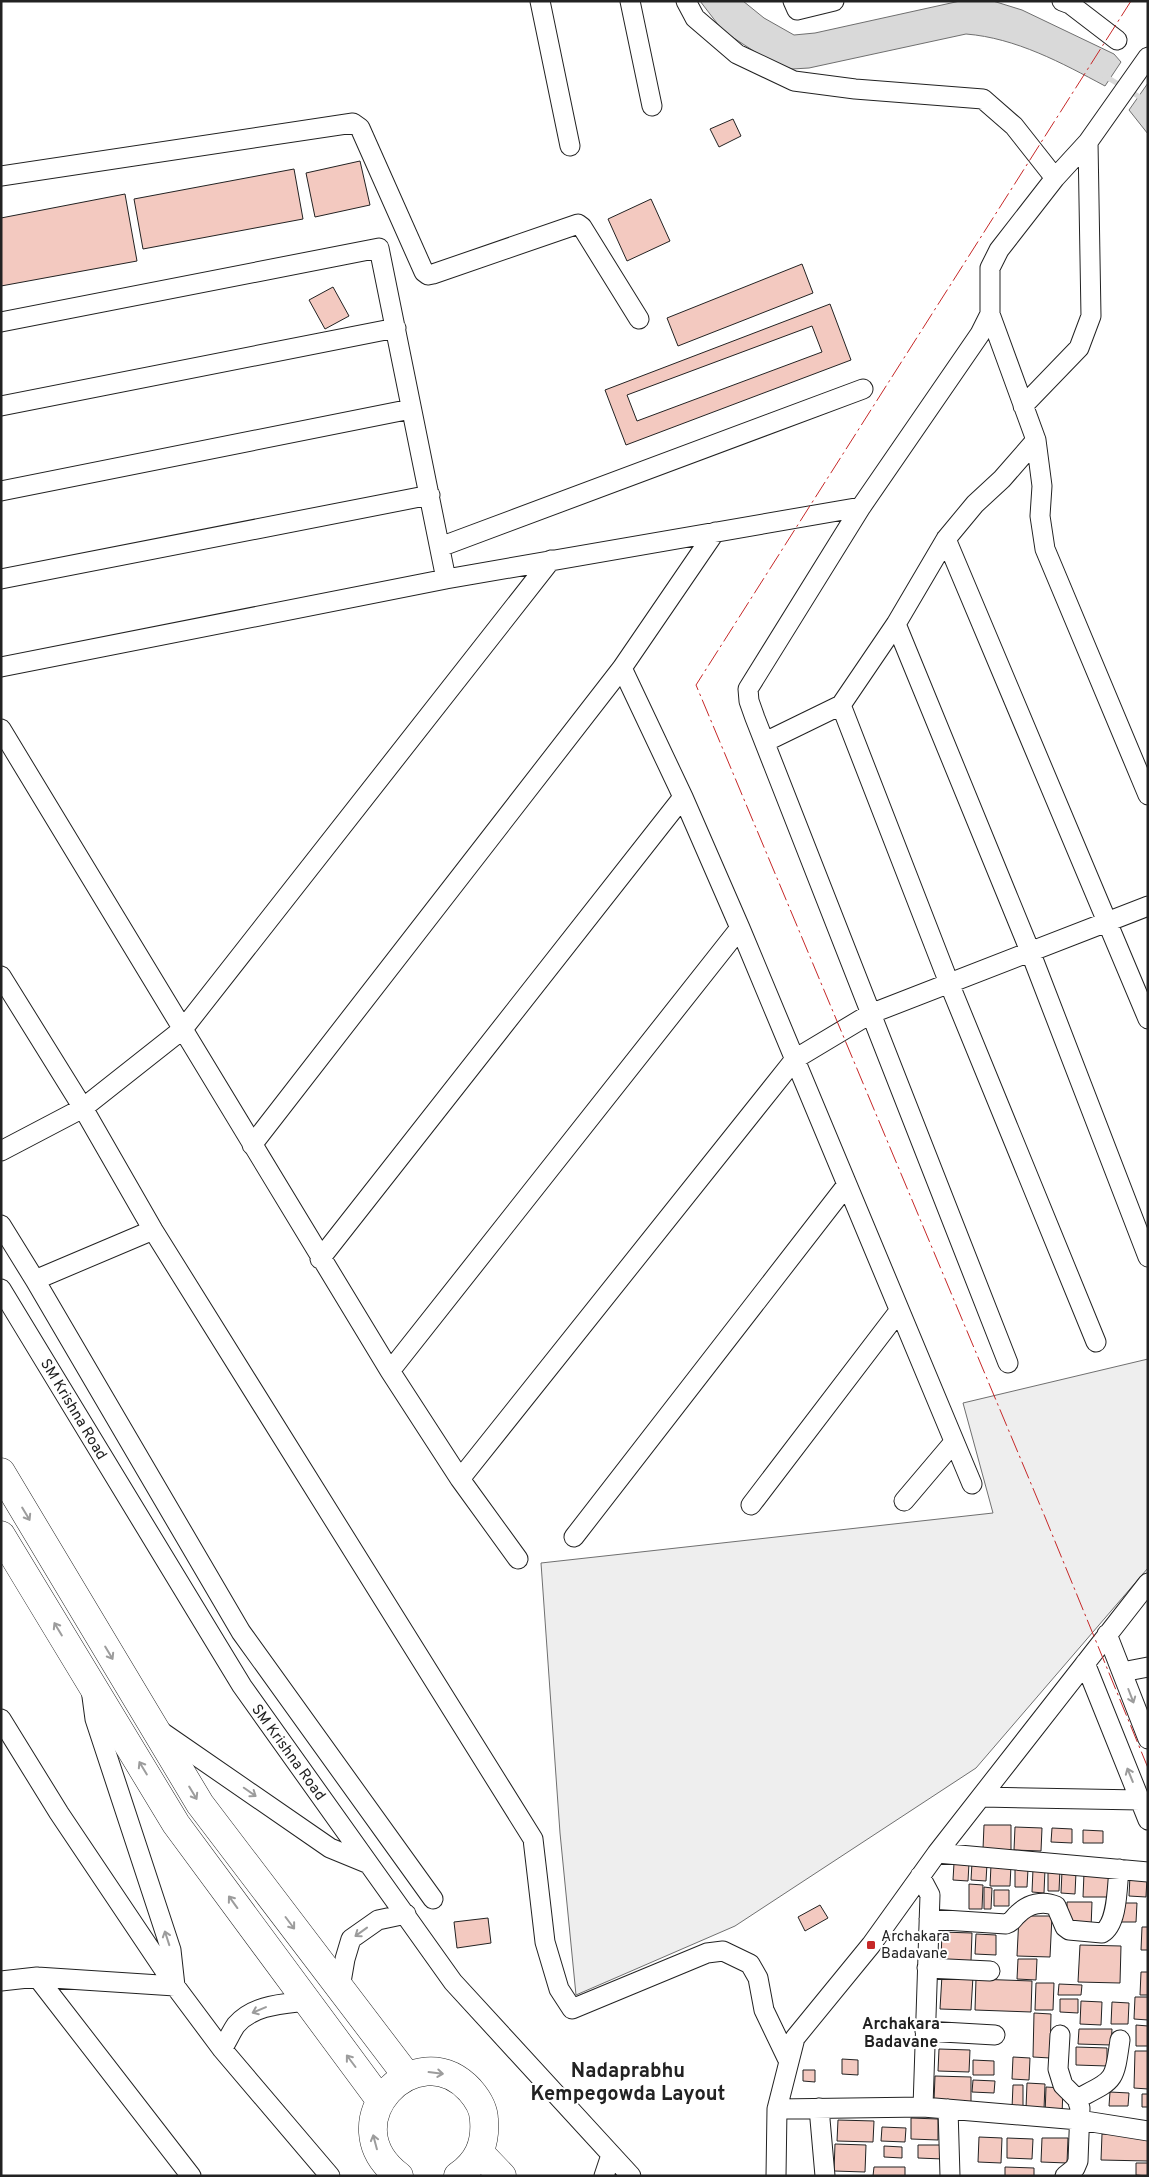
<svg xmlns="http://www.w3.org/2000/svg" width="1149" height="2177" font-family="Overpass,sans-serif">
<rect width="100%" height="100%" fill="#fff"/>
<path fill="#eee" stroke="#6f6f6f" d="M1148 1359V1568L976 1768 735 1926 576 1995 560 1833 541 1563 993 1513 963 1403Z"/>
<path fill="#d9d9d9" stroke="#6f6f6f" d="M700 1H743L764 18 794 35 815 33 960 1H993L1022 10 1114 54 1121 62 1105 86C1062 63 1016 38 966 34L809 68 792 69 769 61 723 31Z
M1148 83V134L1129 110Z"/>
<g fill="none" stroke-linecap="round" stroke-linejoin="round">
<path stroke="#d9d9d9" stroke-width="5" d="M1105 76 1148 102"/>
</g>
<path fill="#f3c9c0" stroke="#222" fill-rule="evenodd" d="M733 119 741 136 719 147 710 129Z
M360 161 370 205 315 217 306 173Z
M294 169 303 219 143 249 134 199Z
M125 194 137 261 1 286V218Z
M651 199 670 241 627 261 608 219Z
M802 264 813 293 678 346 667 318Z
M333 287 349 316 325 329 309 300Z
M830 304 851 360 626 445 605 390ZM812 326 822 352 637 421 627 395Z
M984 1825H1011V1850L983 1849Z
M1015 1827 1042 1828 1041 1851 1014 1850Z
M1052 1828 1072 1829V1843L1051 1842Z
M1083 1830 1103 1831V1843H1083Z
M954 1863H969L968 1881 953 1880Z
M972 1863 987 1864 986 1881 971 1880Z
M991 1865H1011L1010 1886H990Z
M1015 1868 1028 1869 1027 1887H1015Z
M1033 1869H1045L1044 1893 1032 1892Z
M1048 1869H1060L1059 1891H1048Z
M1062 1871 1076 1872 1075 1894 1061 1893Z
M1084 1873 1110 1874 1109 1897H1083Z
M1130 1876 1147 1877 1146 1897 1129 1896Z
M969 1884 983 1885 982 1909H969Z
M984 1887 992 1888 991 1909H984Z
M994 1890H1009V1906H994Z
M1067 1902H1092L1091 1928 1067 1927Z
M1119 1903H1137L1136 1922H1118Z
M820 1905 828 1918 805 1931 798 1917Z
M1019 1916H1052L1050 1957 1017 1956Z
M488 1918 491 1943 457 1948 454 1922Z
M1142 1927H1148V1950H1141Z
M942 1932 972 1933 971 1961 941 1960Z
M976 1934 996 1935V1955L975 1954Z
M1080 1945 1121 1946 1120 1983 1078 1982Z
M1018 1959H1037L1036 1980 1017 1979Z
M1141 1972H1148V1995H1140Z
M942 1975 973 1976 971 2010 940 2009Z
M976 1979 1032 1981 1031 2012 975 2010Z
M1036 1983H1054L1053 2010H1035Z
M1059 1984 1082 1985 1081 1995H1058Z
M1135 1997H1148V2020L1134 2019Z
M1060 1999H1078V2013L1060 2012Z
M1081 2001 1102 2002 1101 2025 1080 2024Z
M1112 2002 1129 2003 1128 2024H1111Z
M1034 2013 1051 2014 1050 2058 1033 2057Z
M1136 2025 1148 2026V2046H1136Z
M1079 2029H1112L1111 2045 1078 2044Z
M1076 2047 1107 2048V2066L1076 2065Z
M939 2049 970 2050 969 2072 938 2071Z
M1135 2051H1148V2089L1134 2088Z
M1013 2057 1030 2058 1029 2080 1012 2079Z
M842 2059 858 2060V2075L842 2074Z
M973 2060 994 2061V2075H973Z
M803 2070H815V2082L803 2081Z
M935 2076 971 2077V2102L934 2101Z
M973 2080 995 2081 994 2093 972 2092Z
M1027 2083 1045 2084 1044 2109 1026 2108Z
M1013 2085H1023V2108H1012Z
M1046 2087 1063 2088 1062 2115H1045Z
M1110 2092 1129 2093 1128 2106H1109Z
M1142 2094H1148V2107H1142Z
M911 2118 938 2119V2140L911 2139Z
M838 2120 874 2121 873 2142 837 2141Z
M882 2127 906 2128 905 2142 881 2141Z
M1102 2134 1148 2135V2161L1101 2160Z
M979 2137 1002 2138 1001 2163 978 2162Z
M1007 2138 1033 2139 1032 2159 1007 2158Z
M1042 2138H1068L1067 2163 1041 2162Z
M835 2144 866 2145 865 2172 834 2171Z
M918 2145H944L943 2159 918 2158Z
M884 2146 902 2147V2158L884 2157Z
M1136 2163H1148V2176L1136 2175Z
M874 2167H905V2176H873Z
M1005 2167 1034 2168V2176H1005Z"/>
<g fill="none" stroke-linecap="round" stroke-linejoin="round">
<g stroke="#222" stroke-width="21">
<path id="minor" d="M540 1 570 146
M630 1 652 106
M686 1 695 18 737 54 794 81 855 89 983 99 1014 126 1055 178
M793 1 797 10 834 1
M1062 1 1070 4 1117 40
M1 176 353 123 360 128 424 272 428 275 433 274 578 224 582 227 639 319
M990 314 1036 440 1042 486 1040 516 1045 549 1148 795
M1 322 379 248 446 579
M1 406 396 328
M1023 406 1079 348 1091 316 1088 142
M1 491 411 409
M946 539 1148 1019
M440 547 863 389
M1 579 430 495
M896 624 1030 951 1148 1257
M1 667 446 579 861 507
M622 668 683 797 740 928 972 1484
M841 705 949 983 1096 1342
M1 729 390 1371 460 1479 518 1559
M765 742 841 705 896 624 946 539 975 504 1002 479 1036 440
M1 976 83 1108 153 1230 533 1839 545 1942 559 1989 572 2009 707 1953 723 1951 750 1964 758 1978 764 2010 787 2058
M252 1145 622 668 715 532
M1 1151 83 1108 183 1029 551 560
M1 1225 35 1280 241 1632 433 1899
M320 1259 683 797
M35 1280 153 1230
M1 1289 242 1686 453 1982 631 2176
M1008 1363 755 718 749 701 748 689 861 507 980 334 990 314V268L999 250 1055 178 1088 142 1148 57
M390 1371 740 928
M460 1479 795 1059 870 1014 1148 906
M904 1501 954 1442
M751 1505 899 1311
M574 1537 846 1186
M1107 1634 1148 1739
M1085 1663 1148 1820
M1122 1672 1148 1667
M1 1719 59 1813 175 1986 222 2049 330 2176
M159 1730 330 1848 369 1864
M982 1797 1140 1800
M937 1853 1148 1872
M929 1919 1006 1924C1013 1922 1013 1918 1018 1914 1028 1904 1043 1900 1056 1906L1065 1927 1069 1930 1102 1933C1118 1924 1117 1886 1119 1869
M927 1968 990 1971
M37 1977 191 2176
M1 1981 37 1977 175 1986 171 1950 95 1719 91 1689
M340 1988 345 1959 351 1939 378 1920 406 1914
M925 2031 995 2035
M1060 2035 1058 2069 1063 2085 1077 2099 1080 2108 1078 2161 1075 2168 1065 2176
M222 2049C227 2042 231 2032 236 2025 253 2005 282 2004 306 2001
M1077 2099C1115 2079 1114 2083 1120 2040
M923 2107 1079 2120 1148 2131
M819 2108 825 2176
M777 2109 923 2107 930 1895 920 1876
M948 2109 950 2176
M604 2176 611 2155
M776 2176 777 2109 795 2038 871 1945 937 1853 1148 1583"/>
</g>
<g stroke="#222" stroke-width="29">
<path id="highway" d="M1 1472 200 1804 407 2076
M1 1535 176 1824 380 2100
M480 2153 502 2176
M399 2176C329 2123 416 2032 470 2090 477 2098 484 2109 484 2120 486 2144 478 2162 458 2176"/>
</g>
<use href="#minor" stroke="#fff" stroke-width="19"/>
<use href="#highway" stroke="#fff" stroke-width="28"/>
<path stroke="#c62828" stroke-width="1" stroke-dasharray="18 4 2.5 4" stroke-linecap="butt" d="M1131 1 696 685 1045 1517 1148 1768"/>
</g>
<defs><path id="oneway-shaft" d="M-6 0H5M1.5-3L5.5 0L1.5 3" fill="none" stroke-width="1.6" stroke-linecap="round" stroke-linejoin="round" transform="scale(1.25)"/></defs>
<g stroke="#9c9c9c">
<use href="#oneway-shaft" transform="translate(26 1514) rotate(59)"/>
<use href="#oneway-shaft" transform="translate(58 1629) rotate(-121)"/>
<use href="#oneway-shaft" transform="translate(109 1653) rotate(59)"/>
<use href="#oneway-shaft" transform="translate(1131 1696) rotate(69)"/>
<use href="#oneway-shaft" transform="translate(143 1768) rotate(-121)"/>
<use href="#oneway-shaft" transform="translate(1130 1775) rotate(-112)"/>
<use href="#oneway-shaft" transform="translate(250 1792) rotate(35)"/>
<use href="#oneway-shaft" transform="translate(193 1793) rotate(59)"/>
<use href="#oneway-shaft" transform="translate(233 1902) rotate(-126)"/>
<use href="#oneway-shaft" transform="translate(290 1923) rotate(53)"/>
<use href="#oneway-shaft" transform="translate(361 1932) rotate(144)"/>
<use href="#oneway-shaft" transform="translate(167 1938) rotate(-108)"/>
<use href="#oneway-shaft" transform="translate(259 2010) rotate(157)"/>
<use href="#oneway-shaft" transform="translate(351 2061) rotate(-127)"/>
<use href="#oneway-shaft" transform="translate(436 2073) rotate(7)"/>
<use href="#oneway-shaft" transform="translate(375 2142) rotate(-105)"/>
</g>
<rect fill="#c62828" stroke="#fff" stroke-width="2" x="866" y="1940" width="10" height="10" rx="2.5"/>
<g text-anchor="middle" stroke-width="4" stroke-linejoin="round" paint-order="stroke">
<g font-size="15" fill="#222" stroke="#fff">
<text transform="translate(74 1409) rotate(59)" y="5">SM Krishna Road</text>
<text transform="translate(289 1752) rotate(54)" y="5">SM Krishna Road</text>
</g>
<g font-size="15" fill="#222" stroke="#fff" text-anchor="start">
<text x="881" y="1941">Archakara<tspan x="881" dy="17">Badavane</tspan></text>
</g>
<g font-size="16" font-weight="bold" fill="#222" stroke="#fff">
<text x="901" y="2029">Archakara<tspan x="901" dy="18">Badavane</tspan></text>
</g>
<g font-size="20" font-weight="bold" fill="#222" stroke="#fff">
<text x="628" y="2077">Nadaprabhu<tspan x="628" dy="23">Kempegowda Layout</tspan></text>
</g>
</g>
<rect width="1149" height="2177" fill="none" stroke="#222222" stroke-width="5"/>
</svg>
